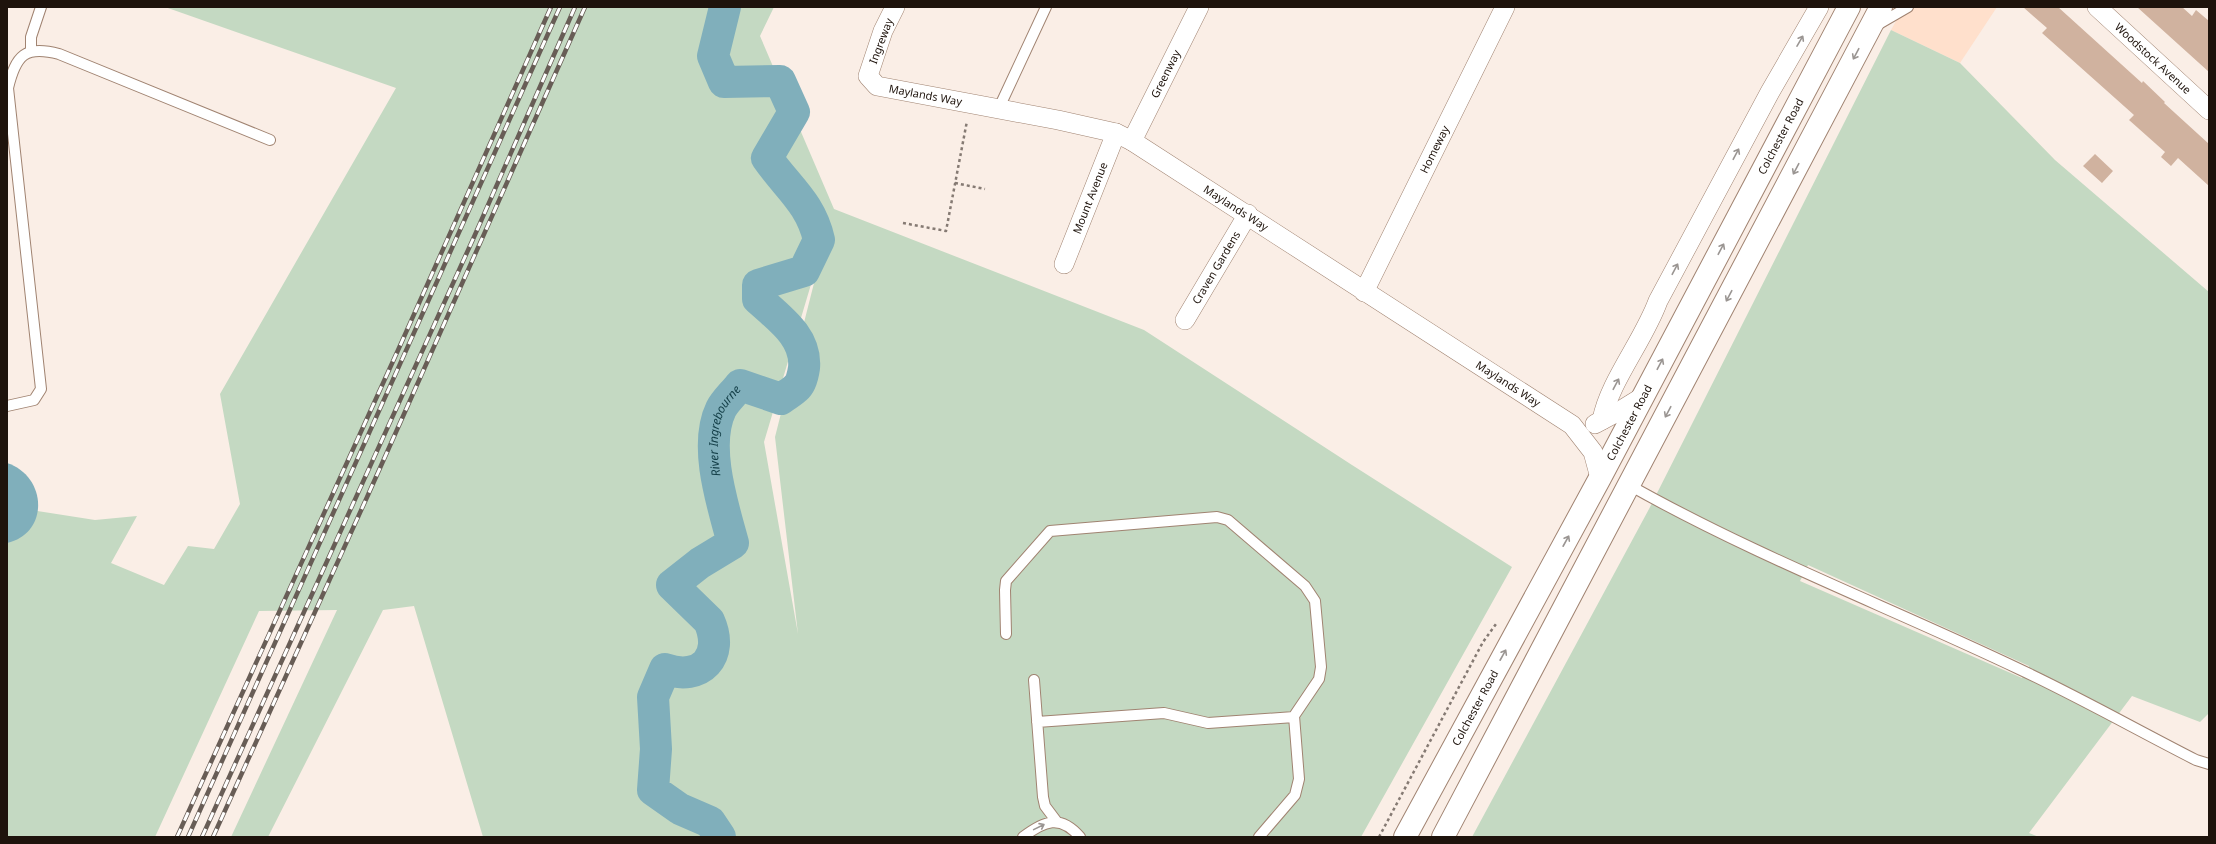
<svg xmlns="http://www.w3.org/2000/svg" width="2216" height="844" font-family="'Noto Sans',sans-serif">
<rect width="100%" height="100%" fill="#faeee6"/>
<path fill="#ffe0cc" d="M1904 7H1997L1960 63 1891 30Z"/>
<path fill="#c4d9c2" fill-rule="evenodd" d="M165 7H774L760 36 834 209 1144 330 1352 465 1512 567 1361 837H483L414 606 383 610 268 837H231L337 610 259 611 155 837H7V509L31 510 95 520 137 516 111 563 164 585 188 546 214 549 240 504 220 394 396 88ZM829 224 775 437 798 634 764 442Z
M1891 30 1960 63 2055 160 2209 292V713L2200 722 2132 696 2029 833 2039 837H1472L1649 509ZM1808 565 2029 666V667L2022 678 1800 581Z"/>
<path fill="#80afbb" d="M7 463C47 476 50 533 7 543Z"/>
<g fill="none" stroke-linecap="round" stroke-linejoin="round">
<path stroke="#80afbb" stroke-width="32" id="s1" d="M720 837 710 822 680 809 653 790 656 749 653 697 665 669C701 682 725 656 709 621L672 585 700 563 733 543C723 506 703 446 721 409 725 401 734 393 740 385L781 399C786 395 792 392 796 388 801 384 803 375 804 368 807 337 779 318 758 299V285L804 271 819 240C811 203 787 187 767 158L794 112 780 81 724 82 713 56 725 7"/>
</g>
<path fill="#d0b29f" d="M2023 7H2058L2142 83 2143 81 2165 102 2164 103 2209 144V186L2178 158 2171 166 2161 157 2165 152 2129 120 2134 115 2042 33 2047 28Z
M2137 7H2182L2192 16 2196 10 2209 21V72Z
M2095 154 2113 171 2102 183 2083 166Z"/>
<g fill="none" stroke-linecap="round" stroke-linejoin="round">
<g stroke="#a08371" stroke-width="12">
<path id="service" d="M1877 25 1908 7
M31 51V37L41 7
M998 110 1046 7
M7 406 34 400 41 389 8 88C16 55 25 45 59 54L270 140
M1629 485C1755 556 1889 607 2019 669 2079 697 2137 730 2196 760L2209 764
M1006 634 1005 590 1006 581 1050 531 1217 517 1228 520 1305 586 1315 601 1321 667 1319 679 1294 716 1299 779 1295 795 1259 837
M1034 680 1043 797 1045 806 1057 822
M1037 722 1164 713 1208 723 1294 717
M1023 837C1044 821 1060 814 1080 837"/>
</g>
<g stroke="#a08371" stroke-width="20">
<g id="minor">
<path id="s2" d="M895 7 883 31 868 76 877 86 1058 120 1116 133 1132 141 1572 425 1593 452 1600 478"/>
<path id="s3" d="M2097 7 2209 110"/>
<path id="s4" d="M1132 141 1199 7"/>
<path id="s5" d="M1064 264 1116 133"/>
<path id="s6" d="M1364 292 1505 7"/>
<path id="s7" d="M1185 320 1248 214"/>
<path d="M1602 420C1609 382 1644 340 1658 301L1770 92 1819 7"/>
<path d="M1595 424 1623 409 1644 396"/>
</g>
</g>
<g stroke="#a08371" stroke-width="24">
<g id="trunk">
<path id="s8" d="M1405 837 1600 478 1849 7"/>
<path d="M1443 837 1881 7"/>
</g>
</g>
<path stroke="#857a73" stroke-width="2.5" stroke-dasharray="3 3" stroke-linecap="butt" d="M955 183 985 189
M903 223 946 231 967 121
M1379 837 1483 642 1496 624"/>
<use href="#service" stroke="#fff" stroke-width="10"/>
<use href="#minor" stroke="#fff" stroke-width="19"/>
<use href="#trunk" stroke="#fff" stroke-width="22"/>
<g stroke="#685d56" stroke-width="4.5">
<path id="rail" d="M177 837 399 348 551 7
M188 837 560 7
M202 837 474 237 575 7
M213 837 368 495 585 7"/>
</g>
<use href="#rail" stroke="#fff" stroke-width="3" stroke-dasharray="9" stroke-linecap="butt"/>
</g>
<defs><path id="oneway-shaft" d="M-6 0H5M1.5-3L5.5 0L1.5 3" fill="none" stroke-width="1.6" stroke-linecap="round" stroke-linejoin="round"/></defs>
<g stroke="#9a9592">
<use href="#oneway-shaft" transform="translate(1800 41) rotate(-60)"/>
<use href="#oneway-shaft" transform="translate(1856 54) rotate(118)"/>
<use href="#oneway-shaft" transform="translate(1736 154) rotate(-62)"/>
<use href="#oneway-shaft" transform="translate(1796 169) rotate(118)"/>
<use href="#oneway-shaft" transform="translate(1721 249) rotate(-62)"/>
<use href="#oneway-shaft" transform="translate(1675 269) rotate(-62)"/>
<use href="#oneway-shaft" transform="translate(1729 296) rotate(118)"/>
<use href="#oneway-shaft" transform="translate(1660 364) rotate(-62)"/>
<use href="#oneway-shaft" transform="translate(1616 384) rotate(-62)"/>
<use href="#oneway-shaft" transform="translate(1668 412) rotate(118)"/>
<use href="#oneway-shaft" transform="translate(1566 541) rotate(-61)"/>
<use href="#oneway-shaft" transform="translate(1503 655) rotate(-61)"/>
<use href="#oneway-shaft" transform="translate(1039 827) rotate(-26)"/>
</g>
<g text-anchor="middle" stroke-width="3" stroke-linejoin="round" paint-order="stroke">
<g font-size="11" fill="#1e130c" stroke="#fff">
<text transform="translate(881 41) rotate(-69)" y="4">Ingreway</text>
<text dy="4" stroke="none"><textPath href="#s3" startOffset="76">Woodstock Avenue</textPath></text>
<text dy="4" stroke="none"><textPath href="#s4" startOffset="75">Greenway</textPath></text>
<text dy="4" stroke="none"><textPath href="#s2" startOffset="137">Maylands Way</textPath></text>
<text dy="4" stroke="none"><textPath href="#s8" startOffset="795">Colchester Road</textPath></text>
<text dy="4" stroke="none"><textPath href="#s6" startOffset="159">Homeway</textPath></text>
<text dy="4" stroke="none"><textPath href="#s5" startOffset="71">Mount Avenue</textPath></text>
<text dy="4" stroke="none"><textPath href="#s2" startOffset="473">Maylands Way</textPath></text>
<text dy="4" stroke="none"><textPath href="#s7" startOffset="61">Craven Gardens</textPath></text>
<text dy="4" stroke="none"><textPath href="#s2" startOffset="797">Maylands Way</textPath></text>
<text dy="4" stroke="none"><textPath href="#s8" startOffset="471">Colchester Road</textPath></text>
<text dy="4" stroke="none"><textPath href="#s8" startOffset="147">Colchester Road</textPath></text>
</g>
<g font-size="12" font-style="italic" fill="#123e47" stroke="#fff">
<text dy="4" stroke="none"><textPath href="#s1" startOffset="539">River Ingrebourne</textPath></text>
</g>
</g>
<rect width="2216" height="844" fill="none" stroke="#1e130c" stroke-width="16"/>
</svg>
